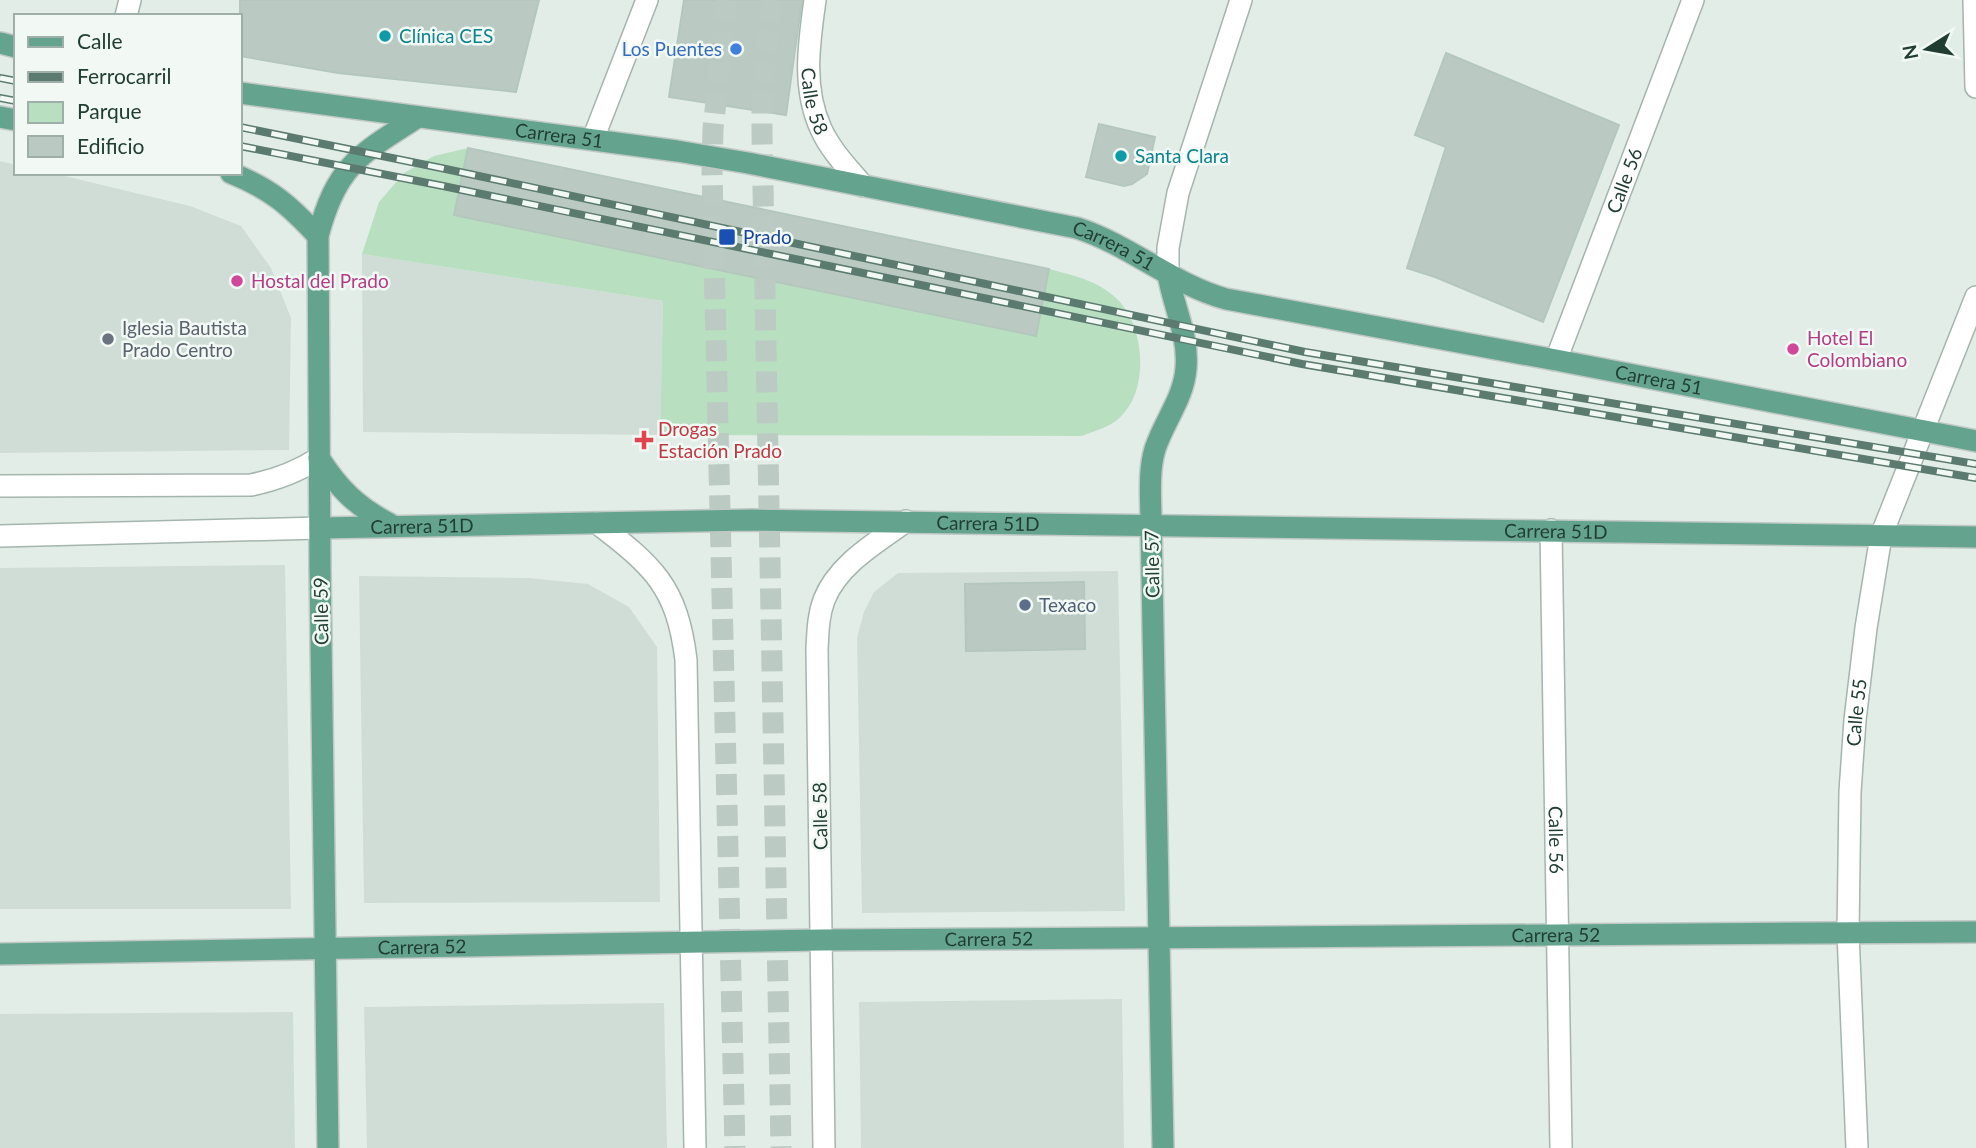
<svg xmlns="http://www.w3.org/2000/svg" width="1976" height="1148" font-family="Lato,sans-serif">
<rect width="100%" height="100%" fill="#e2ede7"/>
<path fill="#d0ddd6" d="M0 161 16 165V173H52L190 206 241 226 271 268 291 318 289 450 0 453Z
M362 254 663 301 660 435 363 432Z
M285 565 291 909H0V568Z
M1118 571 1125 911 862 913 857 638 864 612 874 592 898 573Z
M359 576 529 578 588 584 629 607 657 647 660 902 364 903Z
M1122 999 1124 1148H861L859 1002Z
M664 1003 667 1148H367L364 1007Z
M293 1012 295 1148H0V1014Z"/>
<path fill="#b9dfc1" d="M468 148 1049 269C1075 276 1097 280 1117 299 1144 325 1149 385 1124 413 1114 426 1097 430 1082 436L660 435 663 301 362 254 379 202 404 173 434 156Z"/>
<path fill="#bacac3" stroke="#b4c7bd" stroke-width="2" d="M240 0H539L516 92 338 73 240 56Z
M684 0H802L786 115 669 97Z
M1446 53 1619 125 1543 322 1435 277 1407 268 1446 147 1415 135Z
M1099 124 1155 137 1147 174 1132 184 1124 186 1086 177Z
M468 148 1049 269 1036 336 454 215Z
M1084 582 1085 649 966 651 965 584Z"/>
<g fill="none" stroke-linecap="round" stroke-linejoin="round">
<path stroke="#bbcac3" stroke-width="21" stroke-dasharray="21 10" stroke-linecap="butt" d="M727 0 713 129 712 171 735 1148
M772 0 762 91V134L781 1148"/>
<g stroke="#a4b5ae" stroke-width="24">
<g id="minor">
<path id="s1" d="M815 0C809 43 802 88 821 129 831 151 848 168 863 186"/>
<path d="M1974 0 1976 87"/>
<path d="M126 16 130 0"/>
<path d="M593 139 647 0"/>
<path d="M1168 274V248L1178 193 1241 0"/>
<path id="s2" d="M1556 360 1693 0"/>
<path d="M0 486 251 485C276 480 297 472 319 458"/>
<path d="M597 523C653 566 677 586 686 660L695 1148"/>
<path id="s3" d="M1551 530 1561 1148"/>
<path d="M0 536 320 528"/>
<path d="M824 1148 817 649C818 632 818 616 824 600 838 564 876 543 906 521"/>
<path id="s4" d="M1857 1148 1848 933 1850 792 1855 720 1866 628 1881 536 1976 297"/>
</g>
</g>
<g stroke="#c1c9c6" stroke-width="24">
<g id="major">
<path d="M0 43 16 47"/>
<path id="s5" d="M240 93 677 151 748 163 1077 228C1130 245 1172 284 1226 299L1556 360 1976 441"/>
<path d="M0 117 16 120"/>
<path d="M231 173C271 189 289 205 318 236"/>
<path d="M319 458C339 489 357 507 390 524"/>
<path id="s6" d="M320 528 752 520 1976 537"/>
<path id="s7" d="M0 954 821 940 1976 932"/>
<path d="M328 1148 320 568 318 236C336 166 360 154 418 117"/>
<path d="M1163 1148 1151 524C1151 500 1148 472 1155 449 1164 421 1184 398 1186 368 1189 335 1173 306 1168 274"/>
</g>
</g>
<use href="#minor" stroke="#fff" stroke-width="21"/>
<use href="#major" stroke="#64a48f" stroke-width="21"/>
<g stroke="#5b7a70" stroke-width="8">
<path id="rail" d="M0 78 16 81
M0 98 16 101
M240 127 441 168 1305 352 1976 464
M240 146 443 186 1302 364 1976 478"/>
</g>
<use href="#rail" stroke="#f2f9f5" stroke-width="5" stroke-dasharray="16" stroke-linecap="butt"/>
</g>
<g fill="#0f9aa8" stroke="#f2f9f5" stroke-width="2.5">
<circle cx="385" cy="36" r="7"/>
<circle cx="1121" cy="156" r="7"/>
</g>
<circle fill="#3f7fe0" stroke="#f2f9f5" stroke-width="2.5" cx="736" cy="49" r="7"/>
<rect fill="#1a4fb4" stroke="#f2f9f5" stroke-width="2.5" x="718" y="228" width="18" height="18" rx="3.5"/>
<g fill="#d1479c" stroke="#f2f9f5" stroke-width="2.5">
<circle cx="237" cy="281" r="7"/>
<circle cx="1793" cy="349" r="7"/>
</g>
<circle fill="#6b7280" stroke="#f2f9f5" stroke-width="2.5" cx="108" cy="339" r="7"/>
<path fill="#e0444e" stroke="#f2f9f5" stroke-width="2.5" d="M640.5 429.5h7v7h7v7h-7v7h-7v-7h-7v-7h7z"/>
<circle fill="#5c6f8a" stroke="#f2f9f5" stroke-width="2.5" cx="1025" cy="605" r="7"/>
<g text-anchor="middle" stroke-width="5" stroke-linejoin="round" paint-order="stroke">
<g font-size="19" fill="#0d838f" stroke="#f2f9f5" text-anchor="start">
<text x="399" y="43">Clínica CES</text>
<text x="1135" y="163">Santa Clara</text>
</g>
<g font-size="19" fill="#366cbe" stroke="#f2f9f5" text-anchor="end">
<text x="722" y="56">Los Puentes</text>
</g>
<g font-size="19" fill="#213e34" stroke="#f2f9f5">
<text dy="7" stroke="none"><textPath href="#s1" startOffset="102">Calle 58</textPath></text>
<text dy="7" stroke="none"><textPath href="#s5" startOffset="322">Carrera 51</textPath></text>
<text dy="7" stroke="none"><textPath href="#s2" startOffset="192">Calle 56</textPath></text>
<text dy="7" stroke="none"><textPath href="#s5" startOffset="889">Carrera 51</textPath></text>
<text dy="7" stroke="none"><textPath href="#s5" startOffset="1454">Carrera 51</textPath></text>
<text dy="7" stroke="none"><textPath href="#s6" startOffset="668">Carrera 51D</textPath></text>
<text dy="7" stroke="none"><textPath href="#s6" startOffset="102">Carrera 51D</textPath></text>
<text dy="7" stroke="none"><textPath href="#s6" startOffset="1236">Carrera 51D</textPath></text>
<text transform="translate(1152 564) rotate(-91)" y="7">Calle 57</text>
<text transform="translate(321 611) rotate(-91)" y="7">Calle 59</text>
<text dy="7" stroke="none"><textPath href="#s4" startOffset="436">Calle 55</textPath></text>
<text transform="translate(820 816) rotate(-91)" y="7">Calle 58</text>
<text dy="7" stroke="none"><textPath href="#s3" startOffset="310">Calle 56</textPath></text>
<text dy="7" stroke="none"><textPath href="#s7" startOffset="1556">Carrera 52</textPath></text>
<text dy="7" stroke="none"><textPath href="#s7" startOffset="989">Carrera 52</textPath></text>
<text dy="7" stroke="none"><textPath href="#s7" startOffset="422">Carrera 52</textPath></text>
</g>
<g font-size="19" fill="#164399" stroke="#f2f9f5" text-anchor="start">
<text x="743" y="244">Prado</text>
</g>
<g font-size="19" fill="#b23c85" stroke="#f2f9f5" text-anchor="start">
<text x="251" y="288">Hostal del Prado</text>
<text x="1807" y="345">Hotel El<tspan x="1807" dy="22">Colombiano</tspan></text>
</g>
<g font-size="19" fill="#5b616d" stroke="#f2f9f5" text-anchor="start">
<text x="122" y="335">Iglesia Bautista<tspan x="122" dy="22">Prado Centro</tspan></text>
</g>
<g font-size="19" fill="#be3a42" stroke="#f2f9f5" text-anchor="start">
<text x="658" y="436">Drogas<tspan x="658" dy="22">Estación Prado</tspan></text>
</g>
<g font-size="19" fill="#4e5e75" stroke="#f2f9f5" text-anchor="start">
<text x="1039" y="612">Texaco</text>
</g>
</g>
<rect x="14" y="14" width="228" height="161" fill="#f2f9f5" stroke="#9eaea8" stroke-width="2"/>
<rect x="28" y="37" width="35" height="10" fill="#64a48f" stroke="#9eaea8" stroke-width="2"/>
<text x="77" y="49" font-size="21" fill="#213e34">Calle</text>
<rect x="28" y="72" width="35" height="10" fill="#5b7a70" stroke="#9eaea8" stroke-width="2"/>
<text x="77" y="84" font-size="21" fill="#213e34">Ferrocarril</text>
<rect x="28" y="102" width="35" height="21" fill="#b9dfc1" stroke="#9eaea8" stroke-width="2"/>
<text x="77" y="119" font-size="21" fill="#213e34">Parque</text>
<rect x="28" y="136" width="35" height="21" fill="#bacac3" stroke="#9eaea8" stroke-width="2"/>
<text x="77" y="154" font-size="21" fill="#213e34">Edificio</text>
<g transform="translate(1927 49) rotate(259)" stroke="#f2f9f5" stroke-width="5" paint-order="stroke">
<path d="M0-5L12 26L0 18L-12 26Z" fill="#213e34"/>
<text y="-10" font-size="19" font-weight="bold" text-anchor="middle" fill="#213e34">N</text>
</g>
</svg>
